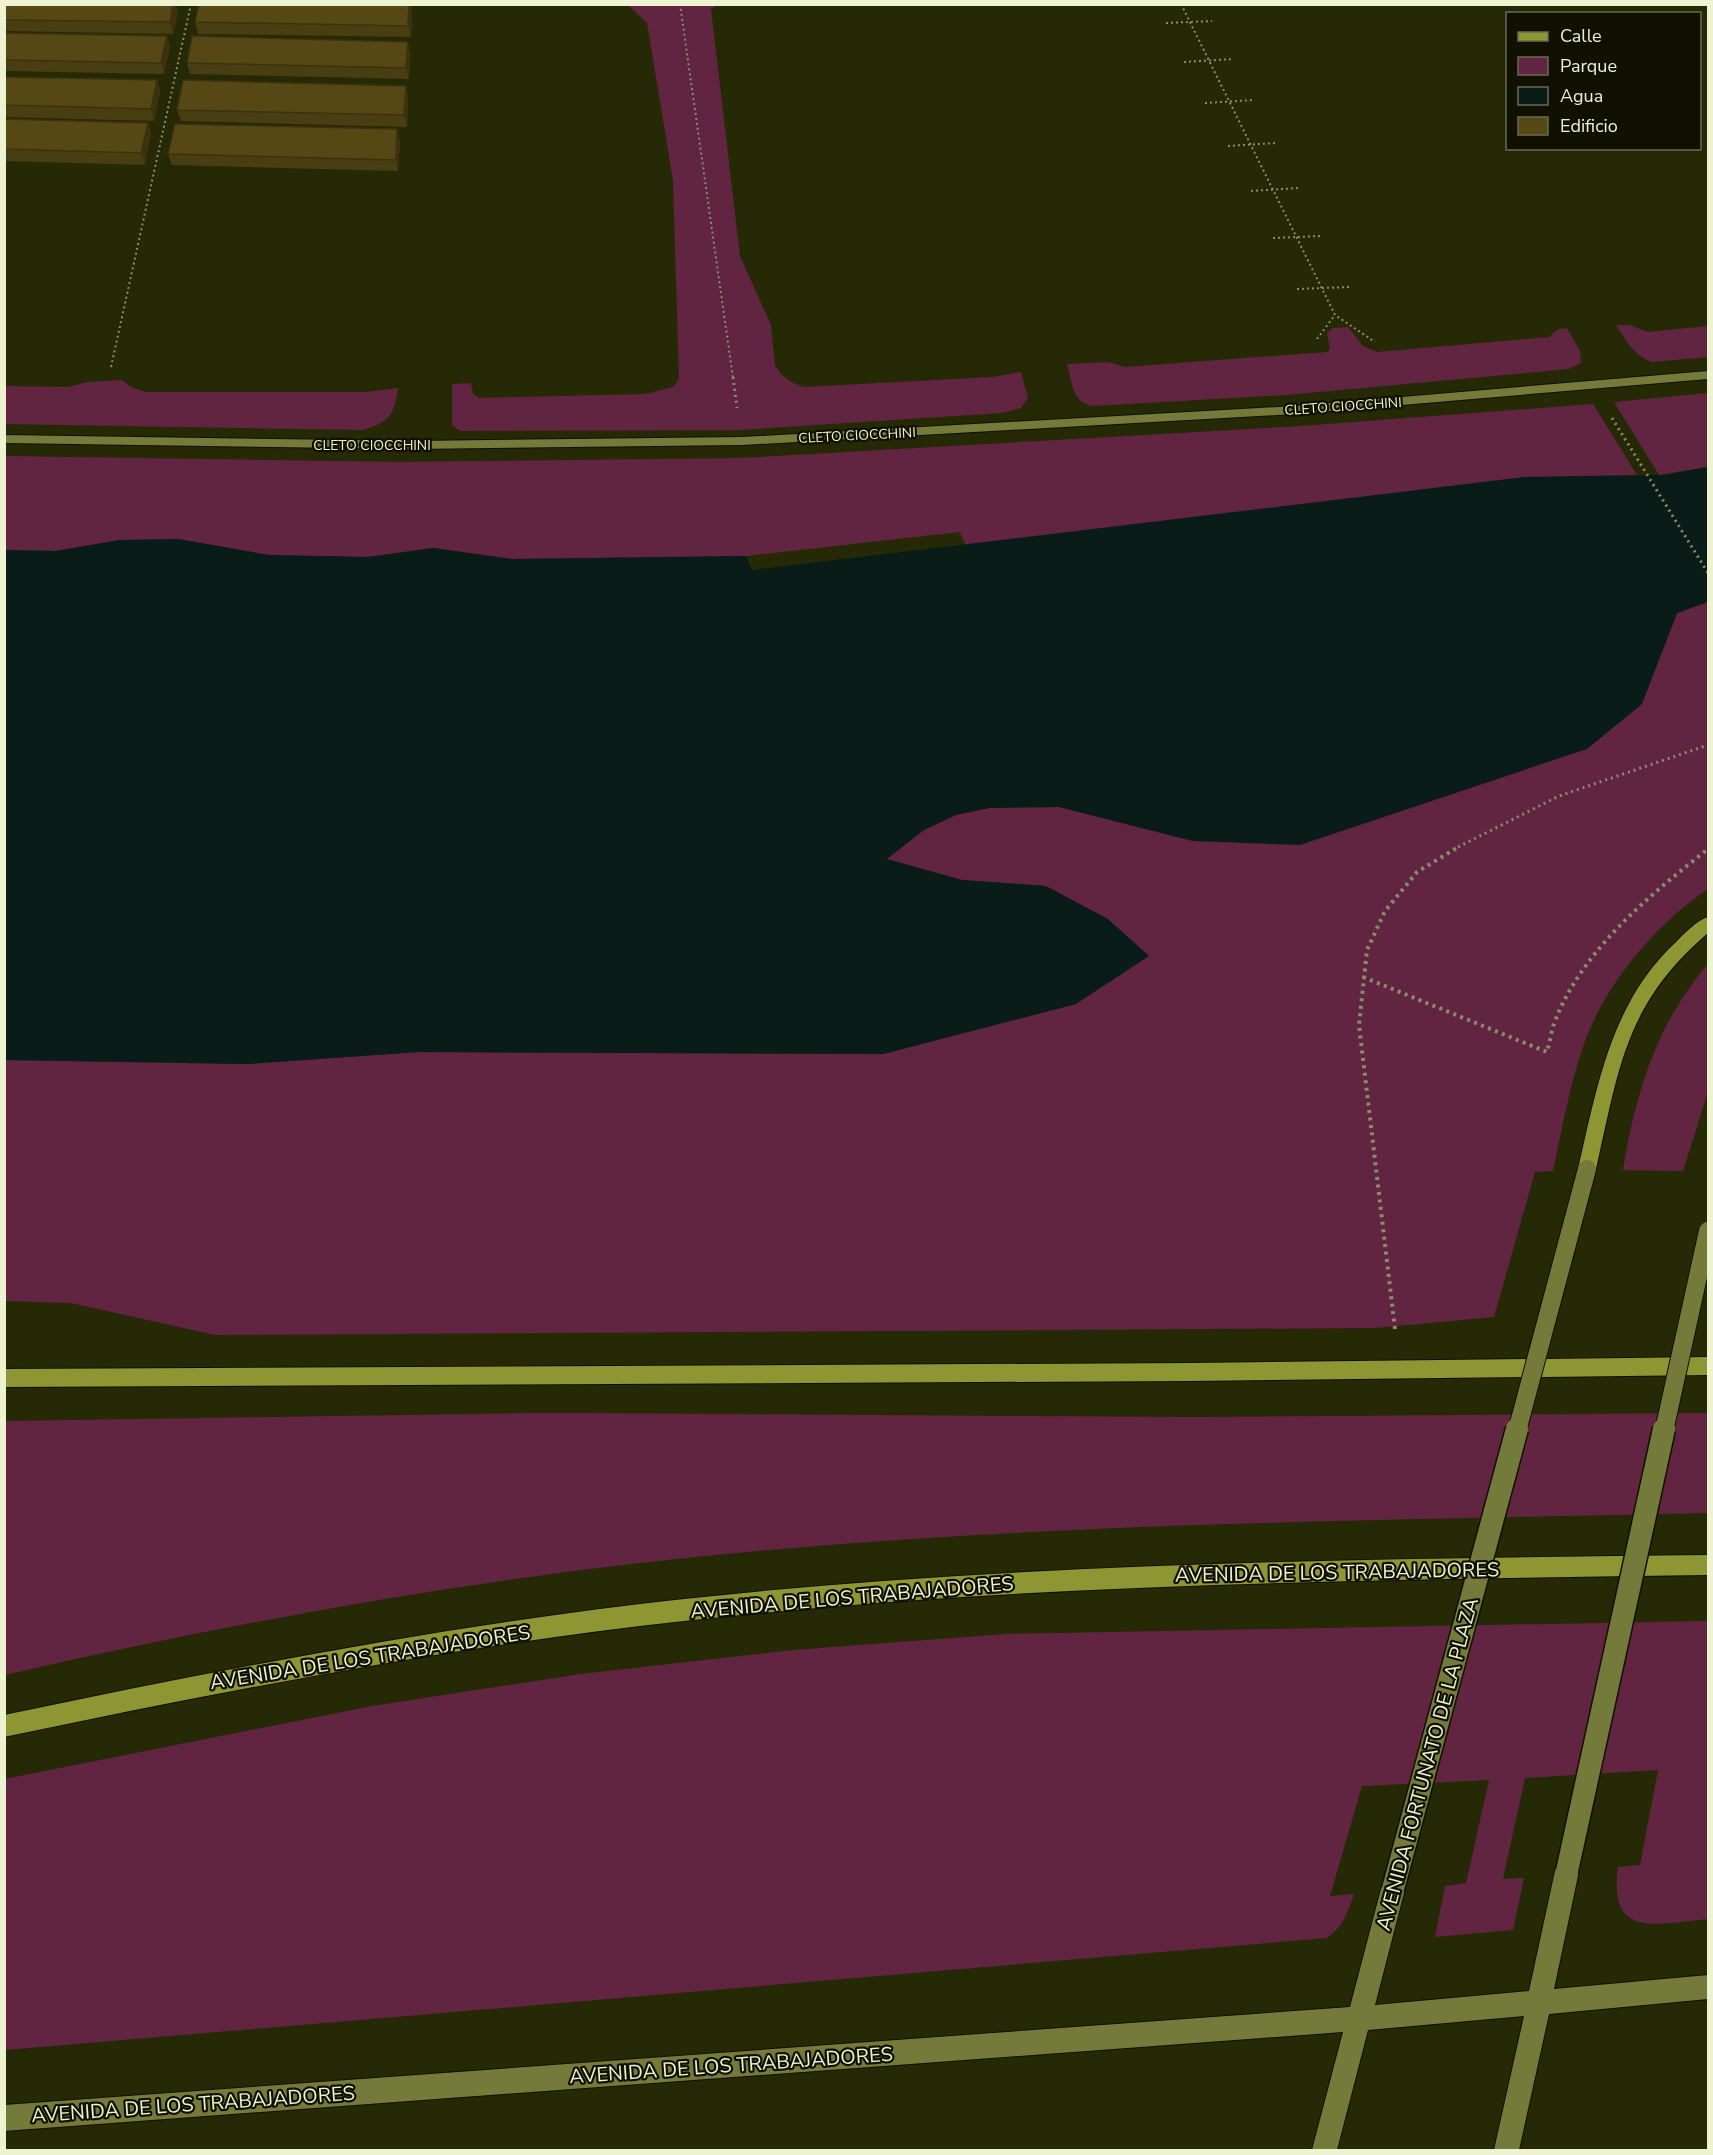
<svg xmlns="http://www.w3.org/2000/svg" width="1713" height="2155" font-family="'Nunito Sans',sans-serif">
<rect width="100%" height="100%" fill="#262906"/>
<path fill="#612541" d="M627 4 717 5 711 9 740 256 771 325 775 365 780 373 791 382 804 387 993 377 1021 372 1028 398 1021 408 1002 413 740 430 460 431 452 425V384L471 383 473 394 479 398 646 394 673 387 679 379 673 181 647 23Z
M1616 325H1629L1648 332 1708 326V357L1652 362C1634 356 1626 340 1616 325Z
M1348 327 1363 346 1377 352 1549 337 1558 329 1567 328 1580 351 1581 363 1569 369 1286 395 1094 406C1072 404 1072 382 1067 364L1108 362 1125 367 1327 352 1330 349 1327 333 1333 328Z
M122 380 131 387 146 392H366L398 388C394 415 390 423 362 430L5 424V386L68 387 88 382Z
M1708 393V467L1659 475 1614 402Z
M1593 404 1637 475 1525 477 966 546 960 532 746 556 512 559 433 548 368 557 268 555 178 539 120 540 56 551 5 550V456L397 462 741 458 1301 426Z
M1708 602V889C1656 924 1607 982 1585 1041 1570 1083 1562 1128 1553 1171L1535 1172 1494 1317 1375 1328 215 1335 71 1303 5 1301V1060L248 1064 419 1052 883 1054 1076 1004 1046 886 962 880 886 859 923 830 956 815 989 808 1059 807 1193 841 1663 650 1677 613Z
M1708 964V1092L1683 1171 1623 1170C1636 1092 1656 1025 1708 964Z
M549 1413 1194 1417 1708 1413V1513C1396 1520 1082 1522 770 1550 512 1572 256 1617 5 1675L4 1421Z
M1708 1621V1919C1657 1923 1608 1941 1618 1867L1640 1865 1658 1770 1525 1778 1503 1879 1524 1878 1513 1930 1435 1937 1445 1886 1466 1883 1489 1780 1362 1786 1330 1896 1354 1894C1348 1912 1343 1927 1327 1938L5 2050V1779L372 1706 581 1674 793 1650 1006 1634Z"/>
<path fill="#091c17" d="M1708 467V602L1677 613 1642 704 1587 749 1300 845 1193 841 1059 807 989 808 956 815 924 830 887 859 962 880 1046 886 1108 919 1149 956 1076 1004 883 1054 419 1052 248 1064 5 1060V550L56 551 120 540 178 539 268 555 368 557 433 548 512 559 746 556 752 570 1525 477 1663 475Z"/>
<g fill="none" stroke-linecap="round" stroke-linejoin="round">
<g stroke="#0f1101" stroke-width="2">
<path id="street" d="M1708 371V379L1295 414 742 445 414 449 4 443V435L414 441 742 437 1295 406Z"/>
</g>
<g stroke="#0f1101" stroke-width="2">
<path id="secondary" d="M1567 1859 1575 1863 1579 1871 1554 1989 1708 1975V1999L1549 2014 1519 2150H1494L1524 2016 1368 2030 1337 2150H1312L1343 2032 4 2131V2105L1350 2007 1381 1889 1385 1881 1393 1877 1401 1881 1405 1889 1375 2005 1529 1991 1555 1871 1559 1863Z"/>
</g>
<g stroke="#0f1101" stroke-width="2">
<path id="primary" d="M1708 917V933C1625 1004 1619 1068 1596 1169L1594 1175 1587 1177 1580 1175 1578 1169C1597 1087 1611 1002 1676 942 1685 933 1696 921 1708 917Z
M1708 1357V1375L1191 1381 4 1387V1369L1191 1363Z
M1708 1555V1575C1366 1580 1025 1583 684 1621 455 1646 229 1690 4 1737V1715C229 1668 455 1624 684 1599 1025 1562 1366 1559 1708 1555Z"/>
</g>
<path stroke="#898d6b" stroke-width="2" stroke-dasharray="2 3" stroke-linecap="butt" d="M680 4 733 378
M1181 4 1335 315 1375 342
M1166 23 1212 21
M1184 62 1233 59
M1205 103 1254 100
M1228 146 1275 143
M1251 191 1298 188
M1273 238 1322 236
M1297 289 1349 287
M1317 339 1335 315
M111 367 191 4"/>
<path stroke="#898d6b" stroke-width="3" stroke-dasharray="2 4" stroke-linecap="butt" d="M733 377 737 408
M1612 418 1708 573
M1458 847 1559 796 1708 745"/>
<path stroke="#898d6b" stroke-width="4" stroke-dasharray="3 4.5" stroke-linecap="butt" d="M1363 977 1547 1052C1550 1042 1551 1031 1555 1021 1583 949 1650 895 1708 849
M1395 1329 1359 1025 1367 950 1385 911 1417 872 1460 846"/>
<use href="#street" fill="#747b3a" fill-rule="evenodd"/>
<use href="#secondary" fill="#747b3a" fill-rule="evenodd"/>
<use href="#primary" fill="#8e9633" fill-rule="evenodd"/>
<g stroke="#0f1101" stroke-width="20" stroke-linecap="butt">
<path id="secondary-bridge-far1" d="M1517 1431 1587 1169
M1664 1431 1708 1231"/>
</g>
<g stroke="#0f1101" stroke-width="25" stroke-linecap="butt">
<path id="secondary-bridge" d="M1567 1871 1664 1429
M1393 1889 1517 1429"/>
</g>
<use href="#secondary-bridge-far1" stroke="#747b3a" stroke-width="18"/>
<use href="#secondary-bridge" stroke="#747b3a" stroke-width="22"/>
</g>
<path fill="#493e11" d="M4 4 178 11 173 34 4 31Z
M410 4 412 15 411 37 198 34 195 22Z
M4 33 167 36 170 47 164 74 4 71Z
M410 53 409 79 190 74 187 63Z
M4 77 157 80 160 92 154 121 4 117Z
M406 86 408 97 407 127 181 121 177 110Z
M4 119 148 123 151 134 145 165 4 161Z
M400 141 398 171 172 165 168 154Z"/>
<path fill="#3c320e" d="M173 4H176L178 11 173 34 170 22Z
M410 4 412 15 411 37 408 26Z
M167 36 170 47 164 74 161 63Z
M408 42 410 53 409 79 406 68Z
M157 80 160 92 154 121 151 109Z
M406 86 408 97 407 127 404 115Z
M148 123 151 134 145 165 141 153Z
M397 129 400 141 398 171 396 160Z"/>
<path fill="#554814" stroke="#3c320e" stroke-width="1.5" d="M4 4H173L170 22 4 20Z
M199 4H409L408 26 195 22Z
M4 33 167 36 161 63 4 60Z
M192 36 408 42 406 68 187 63Z
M4 77 157 80 151 109 4 105Z
M183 80 406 86 404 115 177 110Z
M4 119 148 123 141 153 4 149Z
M175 124 397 129 396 160 168 154Z"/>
<g text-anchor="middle" stroke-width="4.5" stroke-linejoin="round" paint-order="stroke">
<g font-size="14" fill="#edf2d1" stroke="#101100">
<text transform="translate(1343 406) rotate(-4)" y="5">CLETO CIOCCHINI</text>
<text transform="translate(857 435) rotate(-3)" y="5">CLETO CIOCCHINI</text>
<text x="372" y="450">CLETO CIOCCHINI</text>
</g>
<g font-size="20" fill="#edf2d1" stroke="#101100">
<text transform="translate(1337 1572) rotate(-1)" y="7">AVENIDA DE LOS TRABAJADORES</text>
<text transform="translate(852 1597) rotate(-5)" y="7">AVENIDA DE LOS TRABAJADORES</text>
<text transform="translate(370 1657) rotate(-9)" y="7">AVENIDA DE LOS TRABAJADORES</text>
<text transform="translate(1427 1764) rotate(-75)" y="7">AVENIDA FORTUNATO DE LA PLAZA</text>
<text transform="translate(731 2065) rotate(-4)" y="7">AVENIDA DE LOS TRABAJADORES</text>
<text transform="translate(193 2104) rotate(-4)" y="7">AVENIDA DE LOS TRABAJADORES</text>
</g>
</g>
<rect width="1713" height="2155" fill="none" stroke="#edf2d1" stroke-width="12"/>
<rect x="1506" y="12" width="195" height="138" fill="#101100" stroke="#686b54" stroke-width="1.5"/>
<rect x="1518" y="32" width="30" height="9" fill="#8e9633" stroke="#686b54" stroke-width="1.5"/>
<text x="1560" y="42" font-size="18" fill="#edf2d1">Calle</text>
<rect x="1518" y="57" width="30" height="18" fill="#612541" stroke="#686b54" stroke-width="1.5"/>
<text x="1560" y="72" font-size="18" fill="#edf2d1">Parque</text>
<rect x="1518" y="87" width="30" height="18" fill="#091c17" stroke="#686b54" stroke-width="1.5"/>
<text x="1560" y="102" font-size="18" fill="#edf2d1">Agua</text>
<rect x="1518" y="117" width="30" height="18" fill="#554814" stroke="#686b54" stroke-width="1.5"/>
<text x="1560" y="132" font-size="18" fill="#edf2d1">Edificio</text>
</svg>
